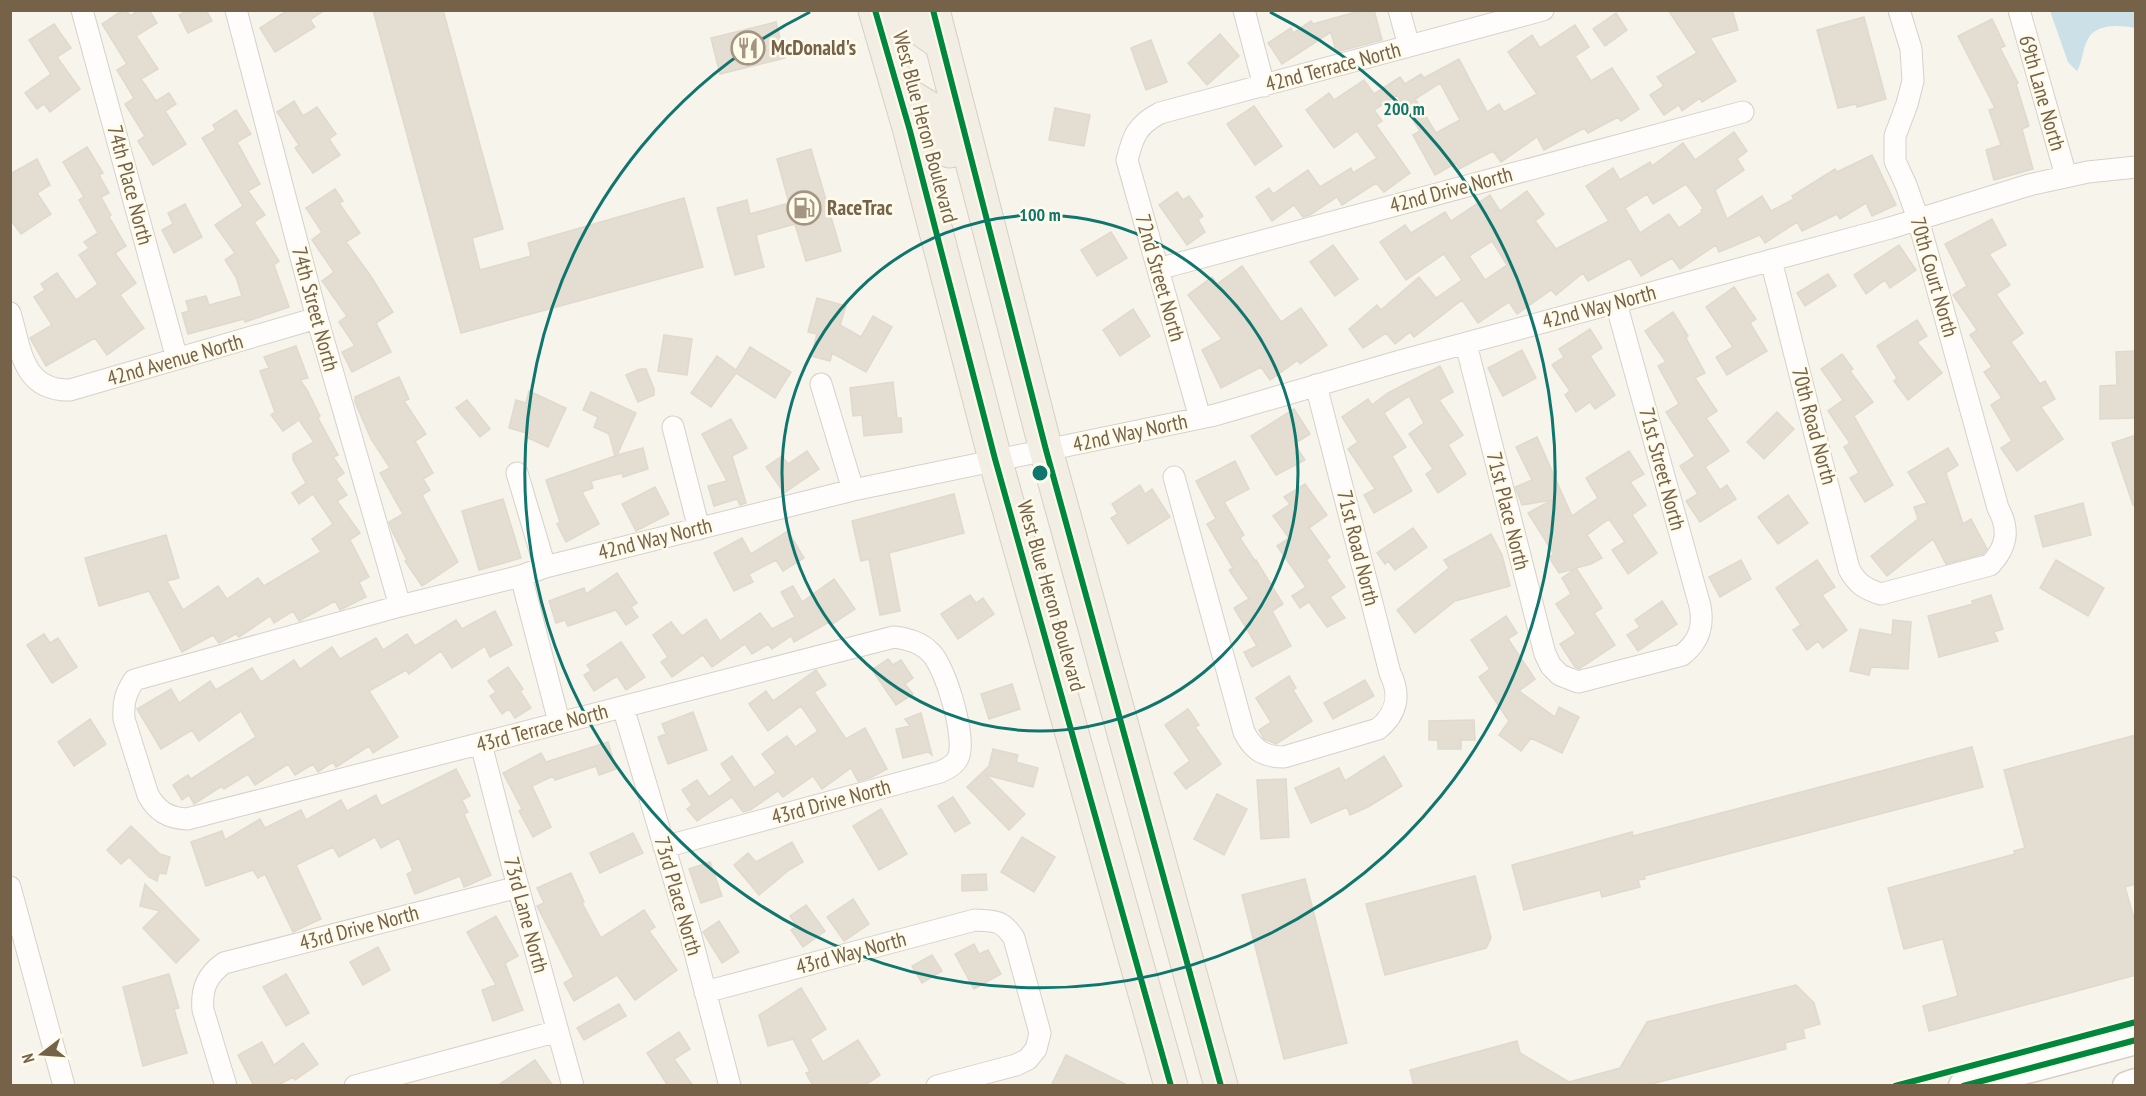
<svg xmlns="http://www.w3.org/2000/svg" width="2146" height="1096" font-family="'PT Sans Narrow',sans-serif">
<rect width="100%" height="100%" fill="#f7f4eb"/>
<path fill="#cce0e8" d="M2050 11H2135V28C2120 25 2096 23 2088 39 2082 49 2083 61 2077 71L2068 62Z"/>
<path fill="#e4ddd2" stroke="#e0d9cd" stroke-width="1.5" fill-rule="evenodd" d="M123 10H126L130 16 139 10H149L157 23 136 36 158 69 141 79 156 101 169 93 176 104 165 111 186 144 153 165 138 141 145 136 125 104 134 98 117 70 127 64 102 24Z
M188 10H206L212 21 188 33 179 15Z
M288 10H325L310 20 315 27 275 52 260 28Z
M373 10H443L503 229 472 238 480 270 531 256 528 243 684 198 703 267 461 333Z
M1363 10H1374L1382 40 1336 52 1331 32 1282 64 1268 43 1291 28 1293 33 1311 21 1313 24Z
M1668 10H1732L1738 30 1710 38 1736 81 1702 102 1700 98 1682 111 1679 105 1664 115 1650 95 1664 86 1657 77 1697 53Z
M1616 13 1627 30 1605 46 1593 29Z
M1864 17 1886 99 1857 107 1856 104 1838 108 1817 30Z
M1992 19 2005 46 2000 48 2018 83 2016 84 2029 126 2022 129 2033 169 1994 180 1986 150 2001 145 1989 110 1995 108 1958 36Z
M776 22 785 58 720 74 711 38Z
M54 24 71 48 57 57 80 89 50 112 44 104 37 109 25 93 51 74 29 40Z
M1575 25 1589 47 1575 56 1591 81 1612 68 1639 109 1621 121 1618 117 1588 133 1584 128 1544 150 1537 137 1501 162 1493 151 1459 169 1456 163 1435 175 1413 135 1420 131 1397 95 1374 110 1382 121 1376 125 1410 173 1384 192 1376 183 1342 205 1337 197 1310 215 1303 217 1294 205 1272 221 1256 197 1269 188 1273 194 1308 170 1320 187 1351 168 1353 173 1377 158 1357 131 1334 148 1306 110 1329 93 1334 100 1364 80 1374 94 1400 77 1405 84 1421 74 1424 78 1459 59 1487 112 1499 104 1504 112 1537 94 1508 52 1532 35 1540 48ZM1440 83 1460 120 1436 133 1415 99Z
M1220 34 1239 56 1207 85 1188 63Z
M1151 40 1167 82 1146 90 1131 48Z
M294 101 303 116 317 107 336 134 329 139 340 155 313 173 295 148 299 145 277 112Z
M1254 106 1282 146 1255 165 1227 124Z
M1055 108 1090 115 1084 146 1049 140Z
M236 110 251 134 237 142 260 184 248 191 265 215 254 222 279 261 274 265 289 307 245 322 244 319 188 334 182 313 189 311 186 301 206 296 209 305 242 296 236 277 225 260 235 253 215 225 243 206 202 138 216 130 213 125Z
M1734 132 1747 151 1737 159 1744 170 1715 190 1727 219 1762 196 1771 211 1794 199 1792 196 1835 169 1837 172 1872 155 1896 205 1872 216 1866 203 1840 219 1837 214 1802 231 1797 222 1765 243 1760 235 1719 252 1716 245 1680 269 1672 258 1641 276 1630 258 1588 281 1583 273 1556 295 1551 290 1517 314 1509 302 1478 323 1462 300 1414 337 1410 332 1395 344 1386 333 1363 348 1349 329 1377 305 1381 310 1419 277 1436 298 1462 280 1444 254 1406 280 1380 242 1405 225 1411 233 1445 212 1451 221 1490 195 1500 211 1527 191 1544 214 1535 221 1556 249 1609 221 1586 186 1613 168 1620 180 1650 162 1652 166 1683 143 1695 160ZM1686 184 1704 209 1701 210 1702 212 1679 228 1669 214 1640 233 1625 208 1647 194 1653 204ZM1492 241 1507 265 1485 280 1469 256Z
M87 147 103 173 99 175 109 193 101 197 111 215 109 217 126 246 115 253 136 283 120 295 144 328 107 355 95 338 46 366 30 338 52 325 34 297 45 290 41 284 57 273 76 300 98 284 79 255 89 248 84 242 98 233 79 200 84 197 63 162Z
M811 149 841 251 806 261 795 224 756 235 764 267 735 275 717 208 747 200 750 214 789 203 777 159Z
M37 159 50 185 37 193 51 214 21 234 10 219V174Z
M335 189 343 201 339 203 360 233 346 242 370 275 393 312 376 323 391 352 352 372 342 352 355 346 339 322 347 316 322 281 334 272 312 240 322 232 306 208Z
M1177 192 1183 200 1189 196 1203 216 1198 220 1205 232 1187 245 1159 205Z
M185 204 202 237 174 253 162 230 173 224 168 213Z
M1992 219 2006 245 1989 254 2010 285 1996 294 2023 333 2011 342 2040 384 2045 381 2055 399 2041 407 2063 439 2017 471 2001 448 2012 441 1991 405 2002 398 1984 372 1992 367 1970 335 1977 330 1953 295 1967 286 1945 244Z
M1111 232 1127 258 1097 276 1081 250Z
M1333 245 1358 279 1335 296 1310 262Z
M1899 245 1916 270 1890 288 1885 280 1866 294 1854 275Z
M1242 266 1281 322 1301 308 1327 345 1300 364 1298 360 1270 380 1261 367 1221 388 1202 350 1222 339 1188 295 1212 277 1217 284Z
M1828 274 1836 286 1805 306 1797 293Z
M1734 287 1756 319 1750 323 1767 351 1727 375 1716 357 1733 347 1706 307Z
M817 298 846 306 840 325 861 337 873 316 892 327 866 372 832 353 830 361 811 356 817 334 808 332Z
M1133 309 1150 336 1120 356 1103 330Z
M1673 312 1688 336 1686 338 1705 373 1695 378 1717 411 1706 418 1729 451 1705 467 1720 490 1727 485 1736 499 1700 522 1686 501 1698 494 1680 466 1695 456 1666 412 1679 404 1658 366 1666 362 1645 331Z
M1917 320 1927 336 1917 342 1942 373 1908 400 1894 381 1897 378 1877 346Z
M1590 329 1602 348 1590 356 1615 395 1595 409 1590 402 1576 412 1565 395 1570 391 1552 365 1564 357 1559 349Z
M664 335 692 339 687 375 658 371Z
M296 346 308 378 300 380 307 390 320 416 318 418 338 455 333 457 344 473 336 479 347 495 337 501 360 533 350 540 369 577 359 582 366 597 340 610 335 601 299 621 293 611 274 623 270 616 239 637 236 634 219 643 213 635 182 652 149 591 99 606 85 558 166 535 179 578 167 581 183 610 218 586 227 599 258 578 264 586 321 552 312 539 333 524 313 494 299 504 292 493 306 483 293 460V454L314 442 299 420 283 431 271 415 275 412 260 371 269 368 264 357Z
M750 347 791 372 775 398 736 373 711 407 691 393 717 356 736 370Z
M1522 350 1536 378 1503 396 1488 368Z
M2136 351V418L2100 419V386L2117 385 2116 352Z
M1842 354 1853 369 1850 371 1873 402 1854 416 1893 485 1865 502 1850 478 1859 473 1844 447 1850 443 1828 411 1843 400 1821 369Z
M1440 366 1453 392 1439 400 1463 435 1448 445 1466 474 1438 493 1426 474 1433 469 1409 434 1424 423 1409 396 1384 413 1406 447 1392 456 1412 491 1374 513 1364 495 1375 489 1348 449 1358 442 1342 417 1368 399 1372 405 1388 393Z
M640 369H646L654 389V395L638 402 626 375Z
M399 377 409 399 404 401 426 434 415 441 433 473 423 479 430 490 422 495 458 562 422 586 405 561 407 560 392 531 389 522 403 514 380 473 390 468 371 439 355 402V397Z
M893 382 897 418H901L902 432 864 436 862 415 853 416 850 388Z
M529 391 566 408 548 447 528 438 530 434 509 428 516 400 526 403Z
M591 392 636 413 617 455 643 448 648 469 623 477 622 473 591 481 593 488 582 492 599 524 566 542 557 524 560 522 546 480 615 456 609 434 594 427 598 417 583 410Z
M467 400 490 429 480 437 456 408Z
M1294 409 1310 434 1294 444 1305 460 1276 475 1251 436Z
M1777 412 1794 429 1764 459 1747 442Z
M731 419 747 448 732 456 746 503 740 505 737 499 714 506 708 486 727 481 702 434Z
M2136 435V505H2133L2112 443Z
M1537 437 1572 516 1598 498 1586 478 1629 451 1644 474 1630 482 1646 505 1632 515 1657 553 1628 574 1612 550 1625 542 1609 519 1587 535 1602 558 1591 564 1576 568 1602 608 1594 613 1615 645 1579 669 1575 667 1560 644 1576 634 1556 604 1571 594 1562 578 1575 569 1559 573 1549 557 1554 554 1528 513 1552 500 1522 505 1515 487 1532 480 1516 447Z
M1948 448 1958 465 1946 473 1963 524 1971 519 1987 549 1983 554 1946 564 1933 539 1887 576 1871 556 1918 519 1914 507 1927 503 1908 472Z
M807 451 819 469 784 493 766 467 782 456 788 464Z
M1235 461 1249 489 1224 502 1244 535 1240 538 1255 561 1256 560 1283 604 1272 611 1291 646 1252 667 1244 652 1257 646 1234 608 1249 599 1229 570 1233 568 1207 524 1216 519 1196 481Z
M1305 484 1327 515 1309 528 1330 557 1326 560 1345 587 1330 597 1345 618 1327 627 1309 602 1300 608 1292 596 1306 587 1277 546 1289 538 1273 516 1290 504 1284 497Z
M1140 485 1145 494 1152 489 1170 517 1128 544 1111 518 1118 514 1112 504Z
M655 487 669 514 636 531 622 504Z
M954 494 964 533 889 553 900 611 880 615 869 559 861 561 852 521Z
M1788 495 1808 523 1778 544 1758 517Z
M503 499 521 558 479 570 462 511Z
M2083 503 2091 535 2043 547 2035 516Z
M1413 528 1427 547 1395 570 1388 561 1385 564 1377 553Z
M788 531 804 558 783 571 776 560 749 574 753 582 734 591 714 553 742 538 751 554Z
M1491 534 1502 555 1510 586 1455 601 1415 633 1397 610 1449 568 1444 560Z
M1741 560 1751 579 1720 597 1709 577Z
M1817 560 1835 587 1822 595 1847 630 1823 648 1818 641 1807 650 1793 630 1801 625 1776 588Z
M2056 560 2104 588 2088 616 2040 588Z
M617 573 637 603 631 607 638 617 626 625 616 610 568 626 565 620 556 623 549 601 584 588 586 594Z
M834 579 855 609 831 625 829 622 794 642 791 636 772 649 768 644 752 654 745 644 712 667 703 655 672 677 661 662 668 657 653 635 671 622 682 636 706 619 720 641 760 613 772 629 795 617 781 592 793 586 802 602Z
M970 595 976 603 983 598 994 614 958 639 941 614Z
M1991 595 2003 629 1994 632 1998 641 1939 657 1928 616 1973 604 1972 601Z
M1662 601 1677 624 1638 651 1627 635 1640 627 1635 620Z
M495 611 512 645 490 657 485 646 452 668 441 651 409 674 406 670 369 691 398 737 373 753 369 746 336 767 333 762 318 772 313 764 295 775 288 764 255 785 248 774 224 789 222 786 194 804 189 795 182 800 173 785 188 775 191 779 256 737 241 711 199 741 192 730 161 749 137 709 171 689 179 703 210 681 216 690 252 668 261 682 294 660 300 669 332 647 340 659 376 638 383 650 407 634 415 646 456 620 462 629Z
M1506 616 1517 633 1508 639 1535 679 1519 691 1555 717 1559 707 1579 717 1562 753 1531 738 1521 751 1499 735 1509 721 1479 677 1490 669 1471 640Z
M1893 620 1911 622 1908 669 1871 667 1869 675 1850 671 1860 629 1892 635Z
M44 634 50 643 58 638 77 667 52 683 27 645Z
M621 642 645 677 626 690 617 676 594 691 584 675 591 671 587 665Z
M888 659 893 665 901 660 913 678 905 684 913 694 896 705 872 670Z
M508 667 523 689 520 691 531 708 515 718 509 709 502 714 490 696 496 692 488 681Z
M816 670 826 685 814 692 846 739 865 728 887 769 872 777 858 781 851 768 822 789 813 776 783 797 778 791 750 810 743 812 732 797 697 821 687 809 692 805 682 790 697 780 709 797 732 780 721 764 732 756 754 788 776 773 762 754 787 736 795 747 818 731 801 706 768 731 749 704 766 691 773 701Z
M1289 676 1296 688 1293 690 1312 721 1276 744 1274 743 1264 739 1259 730 1271 722 1256 698Z
M1365 680 1374 696 1333 719 1324 703Z
M1012 684 1020 709 989 719 981 694Z
M1188 709 1199 725 1195 727 1221 764 1186 789 1174 773 1190 761 1165 725Z
M693 712 707 750 668 764 658 737 666 734 662 724Z
M921 713 932 755 928 752 903 758 896 729 910 726 905 719Z
M90 719 106 744 74 766 58 742Z
M1474 720 1475 740H1461V749H1438V740H1429V721Z
M2136 735V884L2125 887 2136 925V975L1929 1031 1923 1006 1958 996 1943 939 1904 949 1888 888 2015 854 2014 851 2025 848 2004 770Z
M608 742 616 769 599 775 596 766 555 780 553 776 532 786 551 827 533 837 519 811 522 809 503 773 541 753 546 762Z
M1972 747 1983 787 1644 876 1645 879 1638 880 1640 887 1602 897 1600 890 1524 910 1512 865 1632 832 1633 836Z
M993 749 1018 755 1016 762 1038 768 1033 787 986 775 1025 814 1009 830 967 787 989 766Z
M1384 756 1402 786 1368 807 1350 815 1347 807 1311 823 1295 788 1339 768 1345 781Z
M456 769 470 796 462 800 468 812 464 814 491 875 464 887 460 876 415 894 407 874 413 871 399 838 381 848 375 837 339 857 333 847 296 865 321 919 293 932 265 874 258 878 253 870 206 886 191 842 222 831 225 840 260 819 265 828 301 810 306 820 341 800 347 811 376 795 381 806Z
M1286 779 1289 837 1261 839 1257 780Z
M1217 794 1247 809 1224 855 1194 839Z
M953 797 970 823 955 832 938 806Z
M881 809 907 854 879 870 853 826Z
M131 826 160 854 170 857 166 874 159 873 157 881 149 877 129 857 121 864 107 850Z
M633 833 643 853 600 873 590 853Z
M1022 837 1055 857 1034 892 1001 872Z
M792 842 803 862 789 870 759 895 734 865 748 853 756 862Z
M710 862 722 896 701 903 689 869Z
M571 873 584 902 582 903 601 938 644 910 655 927 649 931 677 970 635 1000 617 975 574 1001 564 983 574 977 537 906 544 903 537 888Z
M986 874 987 890 962 891V875Z
M1475 876 1491 938 1486 948 1385 975 1366 904Z
M1305 879 1347 1043 1284 1059 1242 895Z
M145 884 199 940 176 963 143 928 160 911 140 906Z
M853 899 869 924 844 941 827 917Z
M806 905 825 931 803 947 791 930 797 926 790 916Z
M496 916 518 956 505 963 523 1010 493 1021 482 990 496 985 467 932Z
M719 921 739 952 722 963 703 932Z
M974 944 979 954 988 950 1001 974 974 989 955 954Z
M378 947 390 970 363 985 350 962Z
M932 955 942 971 922 983 912 966Z
M169 974 179 1008 174 1009 187 1053 143 1066 123 987Z
M286 974 309 1013 286 1026 263 987Z
M1796 985 1814 1003 1820 1024 1803 1029 1805 1038 1785 1043 1786 1049 1644 1086H1414L1410 1070 1517 1041 1520 1053 1569 1082 1620 1068 1647 1022Z
M801 988 826 1029 810 1039 823 1062 858 1040 880 1075 864 1086H813L806 1073 810 1072 793 1039 768 1046 759 1015Z
M619 1004 626 1016 584 1040 577 1028Z
M679 1032 690 1049 674 1059 693 1086H668L647 1053Z
M262 1042 274 1065 303 1043 318 1064 295 1080 293 1077 277 1086H254L238 1055Z
M1066 1055 1129 1086H1051Z
M535 1060 553 1086H497Z"/>
<g fill="none" stroke-linecap="round" stroke-linejoin="round">
<g stroke="#d6d1c9" stroke-width="23">
<path id="minor" d="M82 10 177 359
M236 10 317 318 400 606
M1244 10 1264 86
M1399 10 1409 46
M2019 10 2066 176
M1771 260 1849 569C1857 584 1865 589 1881 594L1990 565C2007 547 2010 530 1998 508L1918 219 1906 185 1895 161V136L1907 104 1913 81 1911 49 1899 10
M1158 269 1743 112
M10 313C21 349 22 391 70 390L317 318
M1466 344 1545 654 1551 666 1560 675 1578 682 1682 655C1699 642 1704 627 1700 606L1616 303
M821 384 853 490
M1200 418 1127 160C1133 136 1137 125 1160 113L1543 10
M673 427 699 529
M517 473 545 567
M1174 477 1244 732C1253 750 1264 757 1284 757L1378 729C1397 714 1401 695 1390 673L1316 385
M521 576 559 722
M623 707 690 933 730 1086
M481 744 518 887 573 1086
M664 847 940 772C947 769 955 765 958 758 967 739 946 668 931 653 921 642 908 639 894 637L187 819C168 818 157 811 148 795L124 719C123 703 125 694 134 680L400 606 521 576 545 567 853 490 1215 415 1400 361 1890 228 2029 185 2088 172 2136 167
M10 887 64 1086
M705 992 975 920C996 921 1002 920 1014 938L1040 1033 1036 1049 1028 1059 1016 1065 937 1086
M226 1086 203 1010C201 989 207 975 224 963L518 887
M355 1086 558 1031"/>
</g>
<g stroke="#d5d0c6" stroke-width="31">
<path id="secondary" d="M1963 1086 2136 1040
M2127 1086 2136 1083"/>
</g>
<g stroke="#d6cfc6" stroke-width="35">
<path id="trunk" d="M875 10 910 131 995 459 1171 1086
M894 10 942 44
M933 10 1046 450 1221 1086
M898 89 939 114 950 151"/>
</g>
<use href="#minor" stroke="#fefdfc" stroke-width="21"/>
<use href="#secondary" stroke="#fefdfc" stroke-width="28"/>
<use href="#trunk" stroke="#f2eee4" stroke-width="33"/>
<g stroke="#fffbeb" stroke-width="10">
<path id="cycleway" d="M875 10 910 131 995 459 1171 1086
M933 10 1046 450 1221 1086
M1895 1086 2136 1022
M1963 1086 2136 1040"/>
</g>
<use href="#cycleway" stroke="#00873e" stroke-width="6"/>
</g>
<g fill="none" stroke="#0f766e" stroke-width="3">
<circle cx="1040" cy="473" r="258"/>
<path d="M1270 12A515 515 0 1 1 810 12"/>
</g>
<defs>
<g id="restaurant-ring" transform="scale(1.725)"><circle r="9.5" fill="#fffbeb" stroke="#a39582" stroke-width="1.5"/><path d="M-5-6h1v4h1v-4h1v4h1v-4h1v5L-1.5 .5V6h-2V.5L-5-1ZM5-6V6H3V1.5H1.5Q1.5-4 5-6Z" fill="#a39582"/></g>
<g id="fuel-ring" transform="scale(1.725)"><circle r="9.5" fill="#fffbeb" stroke="#a39582" stroke-width="1.5"/><path d="M-5.5-6h7V0h2V4h1.3V-2.5L3-4.5l.8-.8L6-3V5H2.5V1h-1V6h-7ZM-4.2-4.7v3.2H.2V-4.7Z" fill="#a39582"/></g>
</defs>
<g fill-rule="evenodd">
<use href="#restaurant-ring" x="748" y="48"/>
<use href="#fuel-ring" x="804" y="208"/>
</g>
<g text-anchor="middle" stroke-width="5" stroke-linejoin="round" paint-order="stroke">
<g font-size="21" font-weight="bold" fill="#766249" stroke="#fffbeb" text-anchor="start">
<text x="771" y="55">McDonald's</text>
<text x="827" y="215">RaceTrac</text>
</g>
<g font-size="21" fill="#766249" stroke="#fffbeb">
<text transform="translate(1333 67) rotate(-15)" y="7">42nd Terrace North</text>
<text transform="translate(2042 93) rotate(74)" y="7">69th Lane North</text>
<text transform="translate(925 127) rotate(75)" y="7">West Blue Heron Boulevard</text>
<text transform="translate(130 185) rotate(75)" y="7">74th Place North</text>
<text transform="translate(1451 190) rotate(-15)" y="7">42nd Drive North</text>
<text transform="translate(1934 277) rotate(74)" y="7">70th Court North</text>
<text transform="translate(1160 278) rotate(74)" y="7">72nd Street North</text>
<text transform="translate(1599 307) rotate(-15)" y="7">42nd Way North</text>
<text transform="translate(315 309) rotate(75)" y="7">74th Street North</text>
<text transform="translate(175 360) rotate(-16)" y="7">42nd Avenue North</text>
<text transform="translate(1814 426) rotate(75)" y="7">70th Road North</text>
<text transform="translate(1130 433) rotate(-12)" y="7">42nd Way North</text>
<text transform="translate(1662 469) rotate(75)" y="7">71st Street North</text>
<text transform="translate(1508 511) rotate(76)" y="7">71st Place North</text>
<text transform="translate(655 539) rotate(-14)" y="7">42nd Way North</text>
<text transform="translate(1358 548) rotate(76)" y="7">71st Road North</text>
<text transform="translate(1051 596) rotate(74)" y="7">West Blue Heron Boulevard</text>
<text transform="translate(542 728) rotate(-15)" y="7">43rd Terrace North</text>
<text transform="translate(831 802) rotate(-15)" y="7">43rd Drive North</text>
<text transform="translate(678 896) rotate(74)" y="7">73rd Place North</text>
<text transform="translate(526 915) rotate(75)" y="7">73rd Lane North</text>
<text transform="translate(359 928) rotate(-15)" y="7">43rd Drive North</text>
<text transform="translate(851 953) rotate(-15)" y="7">43rd Way North</text>
</g>
</g>
<circle cx="1040" cy="473" r="9" fill="#0f766e" stroke="#fffbeb" stroke-width="3"/>
<g font-size="18" text-anchor="middle" font-weight="bold" fill="#0f766e" stroke="#fffbeb" stroke-width="5" stroke-linejoin="round" paint-order="stroke">
<text x="1404" y="115">200 m</text>
<text x="1040" y="221">100 m</text>
</g>
<rect width="2146" height="1096" fill="none" stroke="#766249" stroke-width="24"/>
<g transform="translate(42 1054) rotate(253)" stroke="#fffbeb" stroke-width="4.5" paint-order="stroke">
<path d="M0-4.5L10 22L0 15L-10 22Z" fill="#766249"/>
<text y="-9" font-size="16" font-weight="bold" text-anchor="middle" fill="#766249">N</text>
</g>
</svg>
